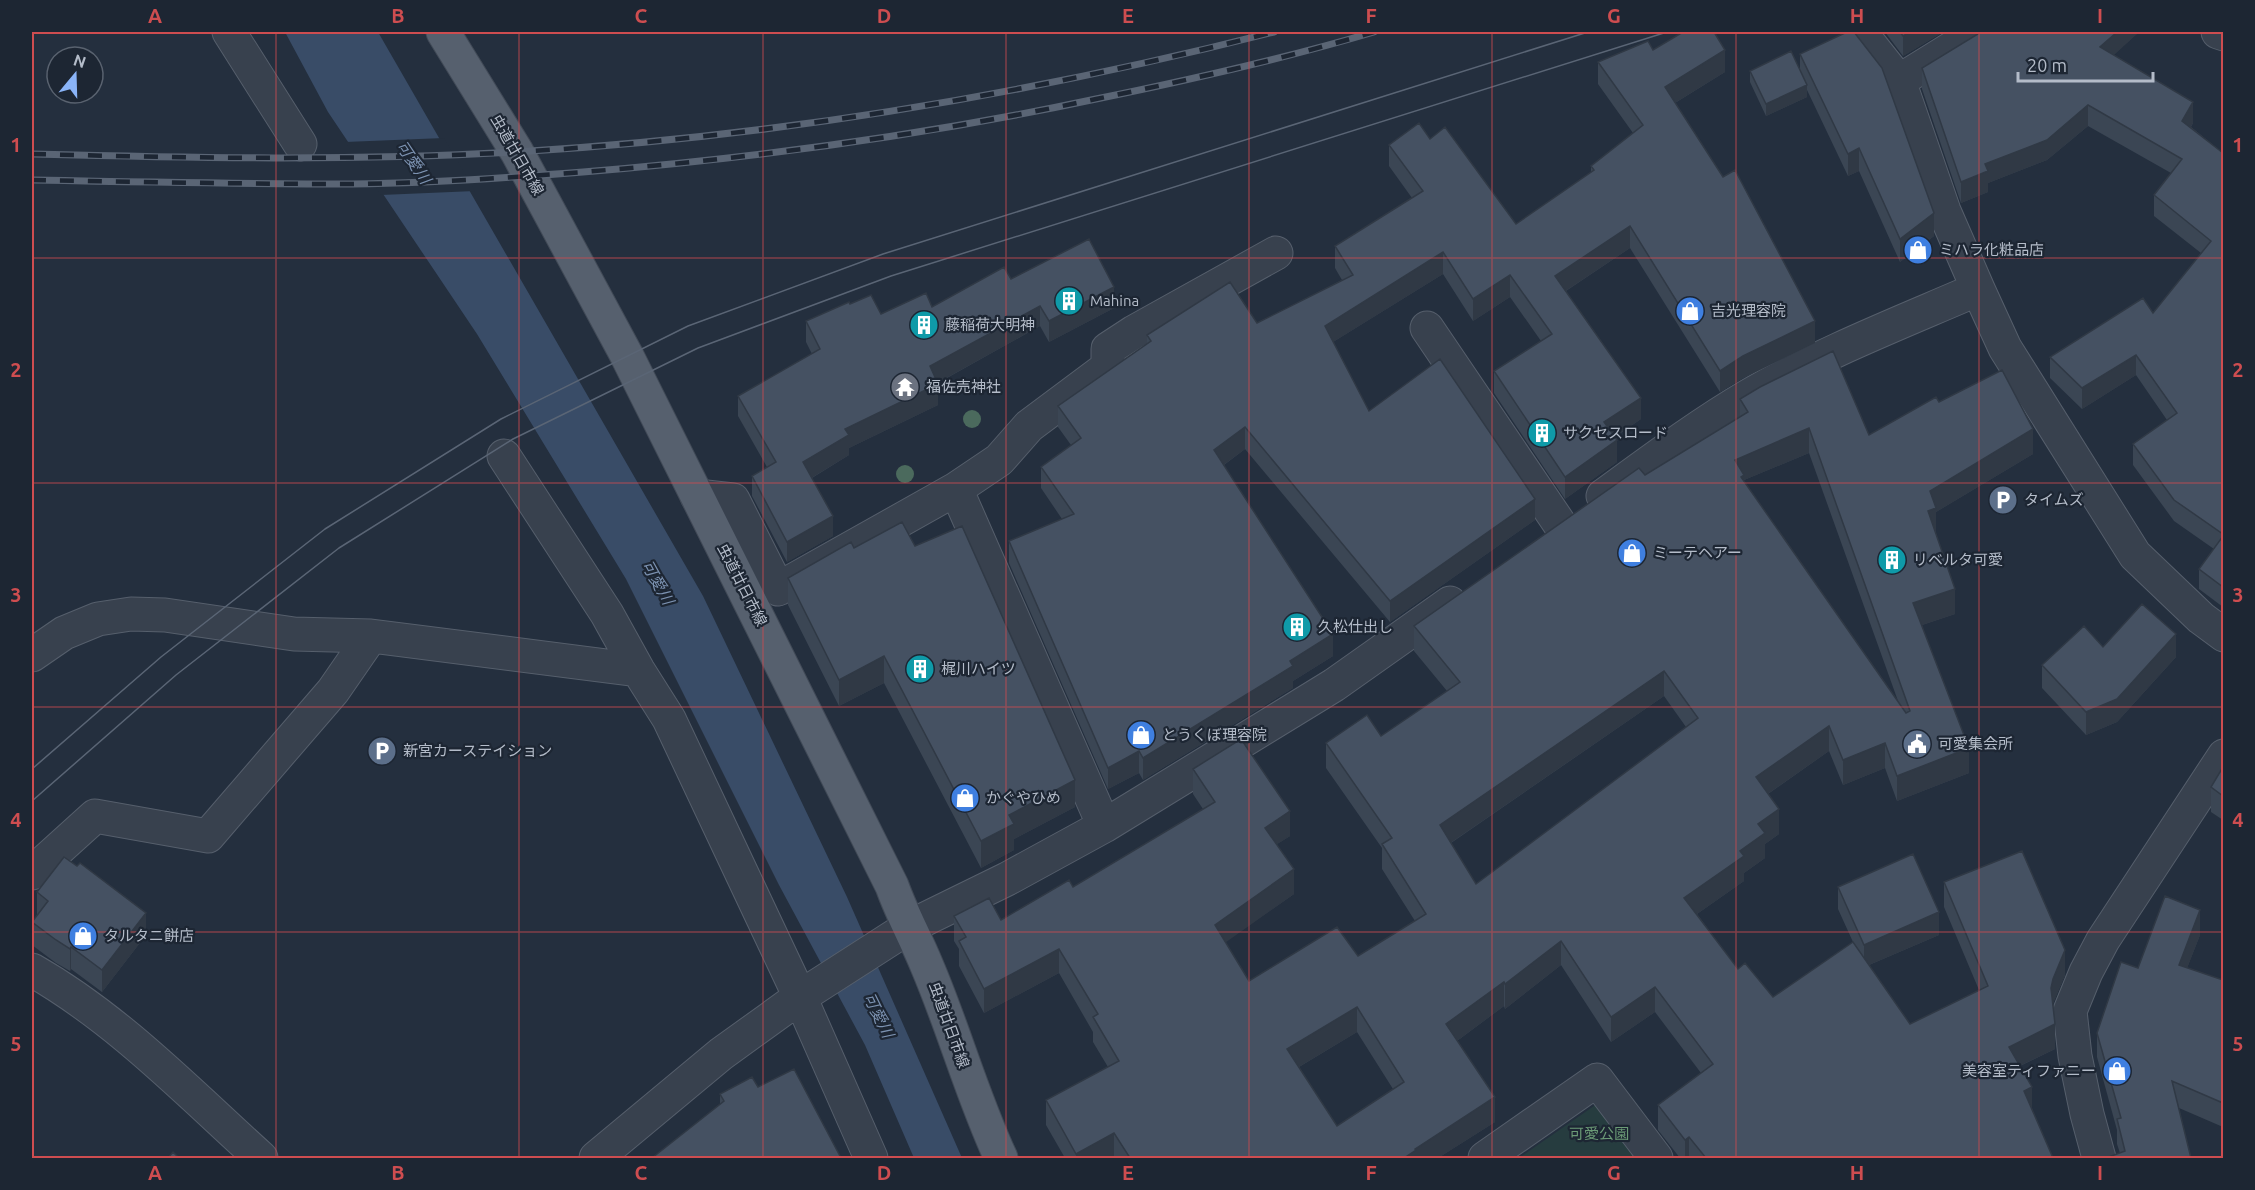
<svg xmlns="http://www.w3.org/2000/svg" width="2255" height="1190" font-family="Ubuntu,'Noto Sans JP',sans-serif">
<rect width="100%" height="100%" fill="#242f3e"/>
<path fill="#263c3f" d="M1604 1099 1648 1158H1519Z"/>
<path fill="#394c67" d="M285 32H378L703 596 847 897 962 1158H914L865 1045 779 885 626 579 477 334 328 112Z"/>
<path fill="#242f3e" d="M444 138 475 191 381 195 345 142Z"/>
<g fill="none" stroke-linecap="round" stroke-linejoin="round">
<g stroke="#565f6c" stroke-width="35">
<path id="minor" d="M229 32 300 144
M1860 32 1899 81 1944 211 1978 289
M2218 32 2224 34
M1899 81 1978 32
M1427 328 1561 526
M504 456 607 614 638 670 669 719 800 997 871 1158
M956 489 1104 826
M697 496 733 500 778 589 956 489 999 460 1029 426 1108 367V349L1134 332 1276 253
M1603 496C1651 461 1699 425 1750 395 1822 353 1902 322 1978 289L2005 348 2135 555 2201 618 2224 635
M32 655 64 633 98 619 131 614 165 615 294 634 371 636
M32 873 95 816 208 836 333 691 371 636 638 670
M32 970C118 1019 188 1092 261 1158
M596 1158 721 1054 800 997 909 927 1007 879 1104 826 1334 685 1450 603
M1485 1158 1597 1080 1656 1158
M2099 1158 2087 1114 2075 1056 2070 1011 2086 972 2103 940 2224 756"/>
</g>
<g stroke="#414a57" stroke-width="35">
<path id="major" d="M443 32 517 152 627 356 892 886C902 914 916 939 927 966 954 1029 972 1096 1001 1158"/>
</g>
<use href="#minor" stroke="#38414e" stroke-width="33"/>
<use href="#major" stroke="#56606e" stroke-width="33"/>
<path stroke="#5a6575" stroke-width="1.5" d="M32 769 161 657 325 529 501 419 688 326 883 254 1588 32
M32 801 176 675 339 548 513 439 698 348 891 276 1667 32"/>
<g stroke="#5a6575" stroke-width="7">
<path id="rail" d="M32 154C193 158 355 161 516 152 772 137 1026 95 1274 32
M32 180C138 182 245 184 352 184 429 183 506 178 583 172 756 158 926 135 1096 99 1189 80 1283 59 1374 32"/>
</g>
<use href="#rail" stroke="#1d2633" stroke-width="4.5" stroke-dasharray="14" stroke-linecap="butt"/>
</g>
<g fill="#4b6a5d">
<circle cx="972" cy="419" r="9"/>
<circle cx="905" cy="474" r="9"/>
</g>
<path fill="#3b4654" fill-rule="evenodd" d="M1885 32H1943L1903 56Z
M1981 32H2139L2113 55 2193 123 2191 127 2223 153V607L2199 589V569L2214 549 2174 521 2133 465V444L2167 420 2136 375 2082 409 2050 378V357L2153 313 2201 253 2154 216V195L2171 173 2088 126 2047 160 1988 183V192L1961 203 1922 89V68Z
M1653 50 1725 72 1675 103 1815 343 1743 378 1720 392 1630 248 1566 291 1641 419 1615 437 1617 462 1565 499 1494 393V371L1541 341 1510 297 1473 321 1443 274 1333 342 1369 411 1535 520 1390 622 1245 449 1224 465 1333 656 1293 681V688L1143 780 1139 773 1108 789 1009 563V541L1062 519 1041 488V467L1071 445 1058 427V406L1147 344V335L1257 323 1342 280 1335 268V246L1412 198 1389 166V145L1430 139 1516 224 1591 172V166L1633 133 1598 84V62Z
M1800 54 1934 236 1900 262 1859 171 1848 176 1807 90V97L1766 116 1750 82V71L1800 72Z
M1011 279 1114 308 1049 342 1040 326 938 383V405L849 448V455L812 478 833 536 787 562 752 496V476L767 467 738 416V396L812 354 806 342V321L850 304 881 314 932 307Z
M1740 399 1869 435 1939 402 2033 454 1936 512V533L1955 614 1922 625 1969 773 1897 801 1885 768 1843 785 1829 751 1768 794 1779 834 1765 844V858L1744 873V881L1697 914 1738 969 1773 997 1853 942 1838 909V887L1939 935 1869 965 1910 1024 1979 990 1944 907V882L2065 975 2053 1003 2055 1049 2020 1066 2032 1109 2053 1158H1680L1658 1130V1105L1701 1073 1655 1012 1611 1042 1561 965 1505 1009 1504 1006 1457 1041 1495 1122 1438 1158H1065L1046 1125V1100L1108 1067 1093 1042V1032L1059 973 984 1013 959 966V949L954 941V916L1001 920 1073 887 1203 809 1193 794V769L1290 836 1277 844 1294 894 1225 942 1249 981 1358 956 1415 921 1382 869V848L1326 768V743L1381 736 1447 691 1414 651V626L1645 475 1740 416ZM1809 453 1898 701 1744 482V480ZM1664 696 1686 727 1476 884 1451 843ZM1357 1032 1393 1089 1337 1126 1299 1067Z
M915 546 1075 807 1014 839V850L981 868 884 683 839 706 788 605V578L854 548Z
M2103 647 2176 657 2117 722 2086 735 2042 688V665Z
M2223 767V820L2211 812V787Z
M37 892 146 935 102 992 71 969 70 971 56 963 32 945V922L37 915Z
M2200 935 2187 968 2223 980V1127L2179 1108 2191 1158 2120 1153 2117 1144V1130L2097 1057V1033L2138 968Z
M758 1087 720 1104V1094Z"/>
<path fill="#303945" d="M1910 32H1943L1903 56V36Z
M2117 32H2139L2100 68V47Z
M1725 50V72L1665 109V87Z
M1807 85V97L1766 116V104Z
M2193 102V123L2182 141V121Z
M2088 105V126L2047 160 1988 183V192L1961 203V182L1985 164Z
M1859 148V171L1848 176V154Z
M1934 213V236L1900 262V239Z
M1630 226V248L1555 298V276Z
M1443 252V274L1325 347V326Z
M1510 275V297L1473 321V299Z
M1114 287V308L1049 342V321Z
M1040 306V326L930 387V366Z
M1815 321V343L1743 378 1720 392V371L1743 356Z
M2136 355V375L2082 409V388Z
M938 384V405L849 448V455L803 483V462L845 429Z
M1641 398V419L1604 444V422Z
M1245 427V449L1214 472V450Z
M1809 428V453L1744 480V500L1735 460Z
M2033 429V454L1936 512V533L1928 511 1930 491Z
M1617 440V462L1565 499V477Z
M1535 499V520L1390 622V601Z
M833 516V536L787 562V542Z
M1955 589V614L1913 628V603Z
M1333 634V656L1293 681V688L1143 780V758L1290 661Z
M2176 634V657L2117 722 2086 735V712Z
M884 656V683L839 706V680Z
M1664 671V696L1440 850V825Z
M1829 726V751L1756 802V777Z
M1885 743V768L1843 785V760Z
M1969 748V773L1897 801V776Z
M1139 751V773L1108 789V768Z
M1075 780V807L1014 839V850L981 868V841L1009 815Z
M1779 809V834L1765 844V858L1744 873V881L1684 923V898L1740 851 1758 824Z
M1290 811V836L1265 852V828Z
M1294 869V894L1215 950V925Z
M2200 910V935L2179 989V965Z
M1939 912V935L1864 967V945Z
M146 913V935L102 992V970Z
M1561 941V965L1505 1009V984Z
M71 947V969L70 971V949Z
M1059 949V973L984 1013V989Z
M2065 950V975L2053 1004 2051 988 2053 979Z
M1504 982V1006L1446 1049V1024Z
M1655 987V1012L1611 1042V1017Z
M1357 1007V1032L1287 1074V1049Z
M2055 1024V1049L2009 1071V1047Z
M2032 1087V1112L2024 1091Z
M1495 1097V1122L1438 1158H1404L1415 1149Z
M1114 1133V1158H1076V1154Z
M1689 1137V1158H1685V1140Z"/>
<path fill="#455162" stroke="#303945" stroke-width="1.5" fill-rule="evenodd" d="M1683 32H1714L1725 50 1665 87 1723 177 1735 170 1815 321 1743 356 1720 371 1630 226 1555 276 1641 398 1604 422 1617 440 1565 477 1494 371 1552 334 1510 275 1473 299 1443 252 1325 326 1369 411 1440 359 1535 499 1390 601 1245 427 1214 450 1333 634 1290 661 1293 666 1143 758 1139 751 1108 768 1009 541 1074 514 1041 467 1081 438 1058 406 1151 341 1147 335 1230 282 1257 323 1353 275 1335 246 1423 191 1389 145 1419 123 1430 139 1445 127 1516 224 1594 170 1591 166 1643 125 1598 62 1648 41 1653 50Z
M1847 32H1854L1882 68 1934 213 1900 239 1859 148 1848 154 1800 54Z
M1900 32H1910L1903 36Z
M1981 32H2117L2100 47 2193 102 2182 121 2223 153V534L2174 500 2133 444 2177 413 2136 355 2082 388 2050 357 2143 298 2153 313 2211 241 2154 195 2182 159 2088 105 2047 140 1985 164 1988 171 1961 182 1922 68Z
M1791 51 1807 85 1766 104 1750 71Z
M1089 239 1114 287 1049 321 1040 306 930 366 938 384 845 429 849 435 803 462 833 516 787 542 752 476 776 462 738 396 820 349 806 321 849 302 850 304 871 295 881 314 926 293 932 307 1004 267 1011 279Z
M1833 351 1869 435 1936 397 1939 402 2002 370 2033 429 1930 491 1936 508 1928 511 1955 589 1913 603 1969 748 1897 776 1885 743 1843 760 1829 726 1756 777 1779 809 1758 824 1765 833 1740 851 1744 856 1684 898 1738 969 1745 963 1773 997 1853 942 1910 1024 1988 986 1944 882 2022 851 2065 950 2053 979 2051 988 2055 1024 2009 1047 2032 1087 2024 1091 2053 1158H1706L1689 1137 1685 1140 1658 1105 1713 1064 1655 987 1611 1017 1561 941 1505 984 1504 982 1446 1024 1495 1097 1415 1149 1416 1150 1404 1158H1130L1114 1133 1076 1154 1046 1100 1119 1061 1093 1017 1098 1014 1059 949 984 989 959 941 966 937 954 916 989 898 1001 920 1069 880 1073 887 1215 802 1193 769 1241 739 1290 811 1265 828 1294 869 1215 925 1249 981 1337 927 1358 956 1426 914 1382 844 1392 838 1326 743 1367 715 1381 736 1460 682 1414 626 1639 468 1645 475 1748 412 1740 399 1760 387ZM1809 428 1910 711 1906 713 1741 477 1744 475 1735 460ZM1664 671 1698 718 1476 884 1440 825ZM1357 1007 1404 1082 1337 1126 1287 1049Z
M902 522 915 546 962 526 1075 780 1009 815 1014 824 981 841 884 656 839 680 788 578 851 542 854 548Z
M2223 536V587L2199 569Z
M2142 604 2176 634 2117 699 2086 712 2042 665 2084 626 2103 647Z
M2223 767V796L2211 787Z
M1913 854 1939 912 1864 945 1838 887Z
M64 857 77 866 80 863 146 913 102 970 71 947 70 949 56 940 32 922 48 901 37 892Z
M2165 896 2200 910 2179 965 2223 980V1103L2172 1081 2191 1158H2106L2125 1151 2117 1119 2121 1118 2097 1033 2121 962 2138 968Z
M794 1069 841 1158H652L724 1101 720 1094 752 1077 758 1087Z
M173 1152 179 1158H168Z"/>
<path fill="none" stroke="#ce4d50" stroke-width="1.5" stroke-opacity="0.55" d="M276 32V1158M519 32V1158M763 32V1158M1006 32V1158M1249 32V1158M1492 32V1158M1736 32V1158M1979 32V1158M32 258H2224M32 483H2224M32 707H2224M32 932H2224"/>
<defs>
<g id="shop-disc" transform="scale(1.5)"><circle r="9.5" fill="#3f7fe0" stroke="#1d2633"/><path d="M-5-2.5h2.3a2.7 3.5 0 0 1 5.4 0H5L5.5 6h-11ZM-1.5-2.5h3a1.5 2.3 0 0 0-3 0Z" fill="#fff"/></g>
<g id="building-disc" transform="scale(1.5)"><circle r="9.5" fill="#0f9aa8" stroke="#1d2633"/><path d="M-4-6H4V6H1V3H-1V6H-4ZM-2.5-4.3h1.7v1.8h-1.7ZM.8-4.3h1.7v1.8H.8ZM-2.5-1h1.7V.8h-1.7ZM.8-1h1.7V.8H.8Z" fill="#fff"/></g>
<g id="temple-disc" transform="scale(1.5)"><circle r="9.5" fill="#6b7280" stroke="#1d2633"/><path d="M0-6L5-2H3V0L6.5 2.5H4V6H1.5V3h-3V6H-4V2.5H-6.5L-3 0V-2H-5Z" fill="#fff"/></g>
<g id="parking-disc" transform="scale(1.5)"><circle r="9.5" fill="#5c6f8a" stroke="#1d2633"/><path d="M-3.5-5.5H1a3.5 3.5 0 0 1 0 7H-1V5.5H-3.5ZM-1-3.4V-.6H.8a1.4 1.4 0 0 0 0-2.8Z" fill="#fff"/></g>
<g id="civic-disc" transform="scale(1.5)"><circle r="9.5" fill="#5c6f8a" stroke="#1d2633"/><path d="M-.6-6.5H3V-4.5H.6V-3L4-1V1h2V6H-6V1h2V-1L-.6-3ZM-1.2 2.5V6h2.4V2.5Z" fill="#fff"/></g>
</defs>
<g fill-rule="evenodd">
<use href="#shop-disc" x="1918" y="250"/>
<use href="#building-disc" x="1069" y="301"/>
<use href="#shop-disc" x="1690" y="311"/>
<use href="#building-disc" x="924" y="325"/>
<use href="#temple-disc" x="905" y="387"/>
<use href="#building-disc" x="1542" y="433"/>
<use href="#parking-disc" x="2003" y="500"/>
<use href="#shop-disc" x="1632" y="553"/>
<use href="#building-disc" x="1892" y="560"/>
<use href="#building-disc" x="1297" y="627"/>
<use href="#building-disc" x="920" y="669"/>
<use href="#shop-disc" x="1141" y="735"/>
<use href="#civic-disc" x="1917" y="744"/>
<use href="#parking-disc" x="382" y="751"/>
<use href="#shop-disc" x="965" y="798"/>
<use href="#shop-disc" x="83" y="936"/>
<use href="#shop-disc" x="2117" y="1071"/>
</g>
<g text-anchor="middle" stroke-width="4.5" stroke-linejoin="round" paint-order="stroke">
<g font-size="15" fill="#b4bcc9" stroke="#1d2633">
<text transform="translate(517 155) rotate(60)" y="5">虫道廿日市線</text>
<text transform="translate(742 585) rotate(63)" y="5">虫道廿日市線</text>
<text transform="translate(949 1025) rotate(70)" y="5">虫道廿日市線</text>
</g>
<g font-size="15" fill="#b4bcc9" stroke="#1d2633" text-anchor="start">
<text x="1939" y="255">ミハラ化粧品店</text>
<text x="1090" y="306">Mahina</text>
<text x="1711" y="316">吉光理容院</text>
<text x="945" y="330">藤稲荷大明神</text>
<text x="926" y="392">福佐売神社</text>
<text x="1563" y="438">サクセスロード</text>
<text x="2024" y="505">タイムズ</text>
<text x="1653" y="558">ミーテヘアー</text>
<text x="1913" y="565">リベルタ可愛</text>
<text x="1318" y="632">久松仕出し</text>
<text x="941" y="674">梶川ハイツ</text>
<text x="1162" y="740">とうくぼ理容院</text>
<text x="1938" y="749">可愛集会所</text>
<text x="403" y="756">新宮カーステイション</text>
<text x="986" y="803">かぐやひめ</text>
<text x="104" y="941">タルタニ餅店</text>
<text x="2096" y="1076" text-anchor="end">美容室ティファニー</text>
</g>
<g font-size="15" fill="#6b9a76" stroke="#1d2633">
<text x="1599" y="1139">可愛公園</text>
</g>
<g font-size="16" font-style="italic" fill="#7c92b1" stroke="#1d2633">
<text transform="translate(414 162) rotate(56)" y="6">可愛川</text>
<text transform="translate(658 582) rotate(61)" y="6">可愛川</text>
<text transform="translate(879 1015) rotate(64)" y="6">可愛川</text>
</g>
</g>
<rect width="2255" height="1190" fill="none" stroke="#1d2633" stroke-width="66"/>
<g transform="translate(75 75) rotate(19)"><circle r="28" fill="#1d2633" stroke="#59626f" stroke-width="1.5"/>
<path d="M0-4.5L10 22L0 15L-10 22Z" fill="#8ab4f8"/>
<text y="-9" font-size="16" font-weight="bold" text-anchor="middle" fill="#b4bcc9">N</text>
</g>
<path d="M2018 72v9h135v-9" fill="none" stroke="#b4bcc9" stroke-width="3"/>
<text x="2027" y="72" font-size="18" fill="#b4bcc9" stroke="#1d2633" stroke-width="4.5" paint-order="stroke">20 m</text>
<rect x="33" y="33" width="2189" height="1124" fill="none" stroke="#ce4d50" stroke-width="2"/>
<g font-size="20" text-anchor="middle" font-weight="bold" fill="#ce4d50">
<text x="155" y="23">A</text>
<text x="398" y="23">B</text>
<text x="641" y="23">C</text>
<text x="884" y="23">D</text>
<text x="1128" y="23">E</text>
<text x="1371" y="23">F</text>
<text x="1614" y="23">G</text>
<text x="1857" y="23">H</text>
<text x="2100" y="23">I</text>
<text x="16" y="152">1</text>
<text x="2238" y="152">1</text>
<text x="16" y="377">2</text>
<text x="2238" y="377">2</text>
<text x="16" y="602">3</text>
<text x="2238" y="602">3</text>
<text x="16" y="827">4</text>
<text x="2238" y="827">4</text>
<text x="16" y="1051">5</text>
<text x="2238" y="1051">5</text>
<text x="155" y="1180">A</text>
<text x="398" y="1180">B</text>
<text x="641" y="1180">C</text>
<text x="884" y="1180">D</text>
<text x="1128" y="1180">E</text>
<text x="1371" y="1180">F</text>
<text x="1614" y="1180">G</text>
<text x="1857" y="1180">H</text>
<text x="2100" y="1180">I</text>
</g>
</svg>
